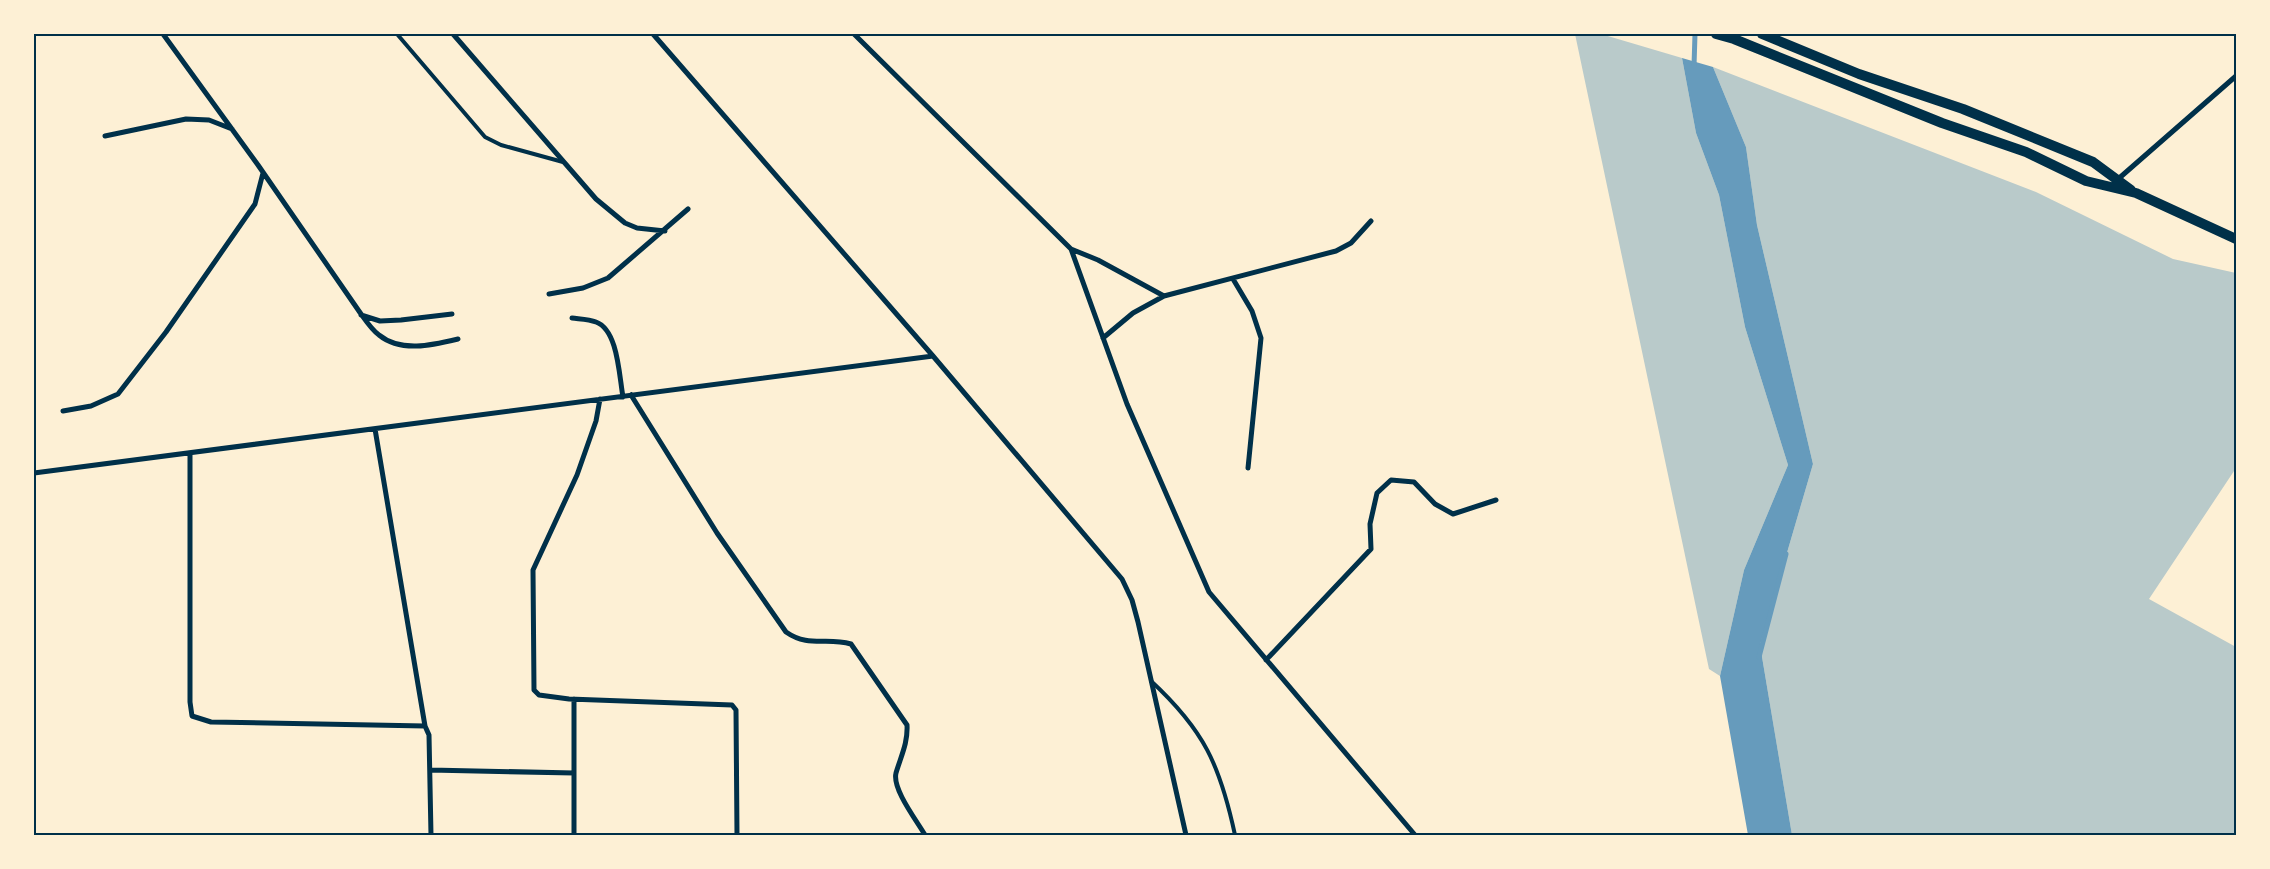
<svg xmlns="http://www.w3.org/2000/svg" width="2270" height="869" font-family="'DejaVu Sans',sans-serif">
<rect width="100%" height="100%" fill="#fdf0d5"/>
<path fill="#b9caca" d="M1575 34H1601L1682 58 1696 133 1719 195 1745 327 1788 465 1744 570 1720 676 1709 669Z
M1713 67 2036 192 2173 259 2236 273V468L2149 599 2236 647V835H1792L1760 645 1813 464 1757 225 1746 147Z"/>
<path fill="#669bbc" d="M1682 58 1713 67 1746 147 1757 225 1813 464 1760 645 1792 835H1748L1720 676 1744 570 1788 465 1745 327 1719 195 1696 133Z"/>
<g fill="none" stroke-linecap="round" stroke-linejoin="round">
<path stroke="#669bbc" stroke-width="5" d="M1694 66 1695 34
M1759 657 1786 554"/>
<path stroke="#003049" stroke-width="4" d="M397 34 485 137 501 145 563 162
M1151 681C1204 730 1220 765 1235 835"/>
<path stroke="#003049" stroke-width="5" d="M163 34 258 165 361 314C366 321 372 330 379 335 401 353 433 345 458 339
M453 34 596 199 625 223 637 228 665 231
M653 34 933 356 1122 579 1132 600 1138 622 1186 835
M854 34 1071 249 1127 404 1209 592 1415 835
M105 136 186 119 209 120 232 129
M2117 180 2236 76
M1071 249 1098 260 1164 296
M1233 279 1252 311 1261 338 1248 468
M549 294 583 288 608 278 688 209
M361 315 380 321 401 320 452 314
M572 318C580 319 589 319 596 322 618 330 619 375 623 397
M1103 338 1133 313 1164 296 1336 251 1351 243 1371 221
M631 395 717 533 786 632C809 648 826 637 851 644L907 725C908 743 901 756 896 773 892 789 917 821 925 835
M600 399 596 421 577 475 533 570 534 690 539 695 569 699 732 705 736 710 737 835
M63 411 91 406 118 394 166 332 255 204 263 173
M375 429 425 726
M190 453V702L192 716 211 722 425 726 429 735 431 835
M34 473 933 356
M1266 660 1371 549 1370 524 1377 493 1391 480 1414 482 1435 504 1453 514 1496 500
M430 770 574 773
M574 835V699"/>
<path stroke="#003049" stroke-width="10" d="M1716 34 1734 39 1942 123 2026 152 2086 181 2136 193 2236 239
M1762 34 1859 74 1963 109 2093 162 2131 190"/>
</g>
<rect width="2270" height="869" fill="none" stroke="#fdf0d5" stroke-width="70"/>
<rect x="35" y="35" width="2200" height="799" fill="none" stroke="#003049" stroke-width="2"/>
</svg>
